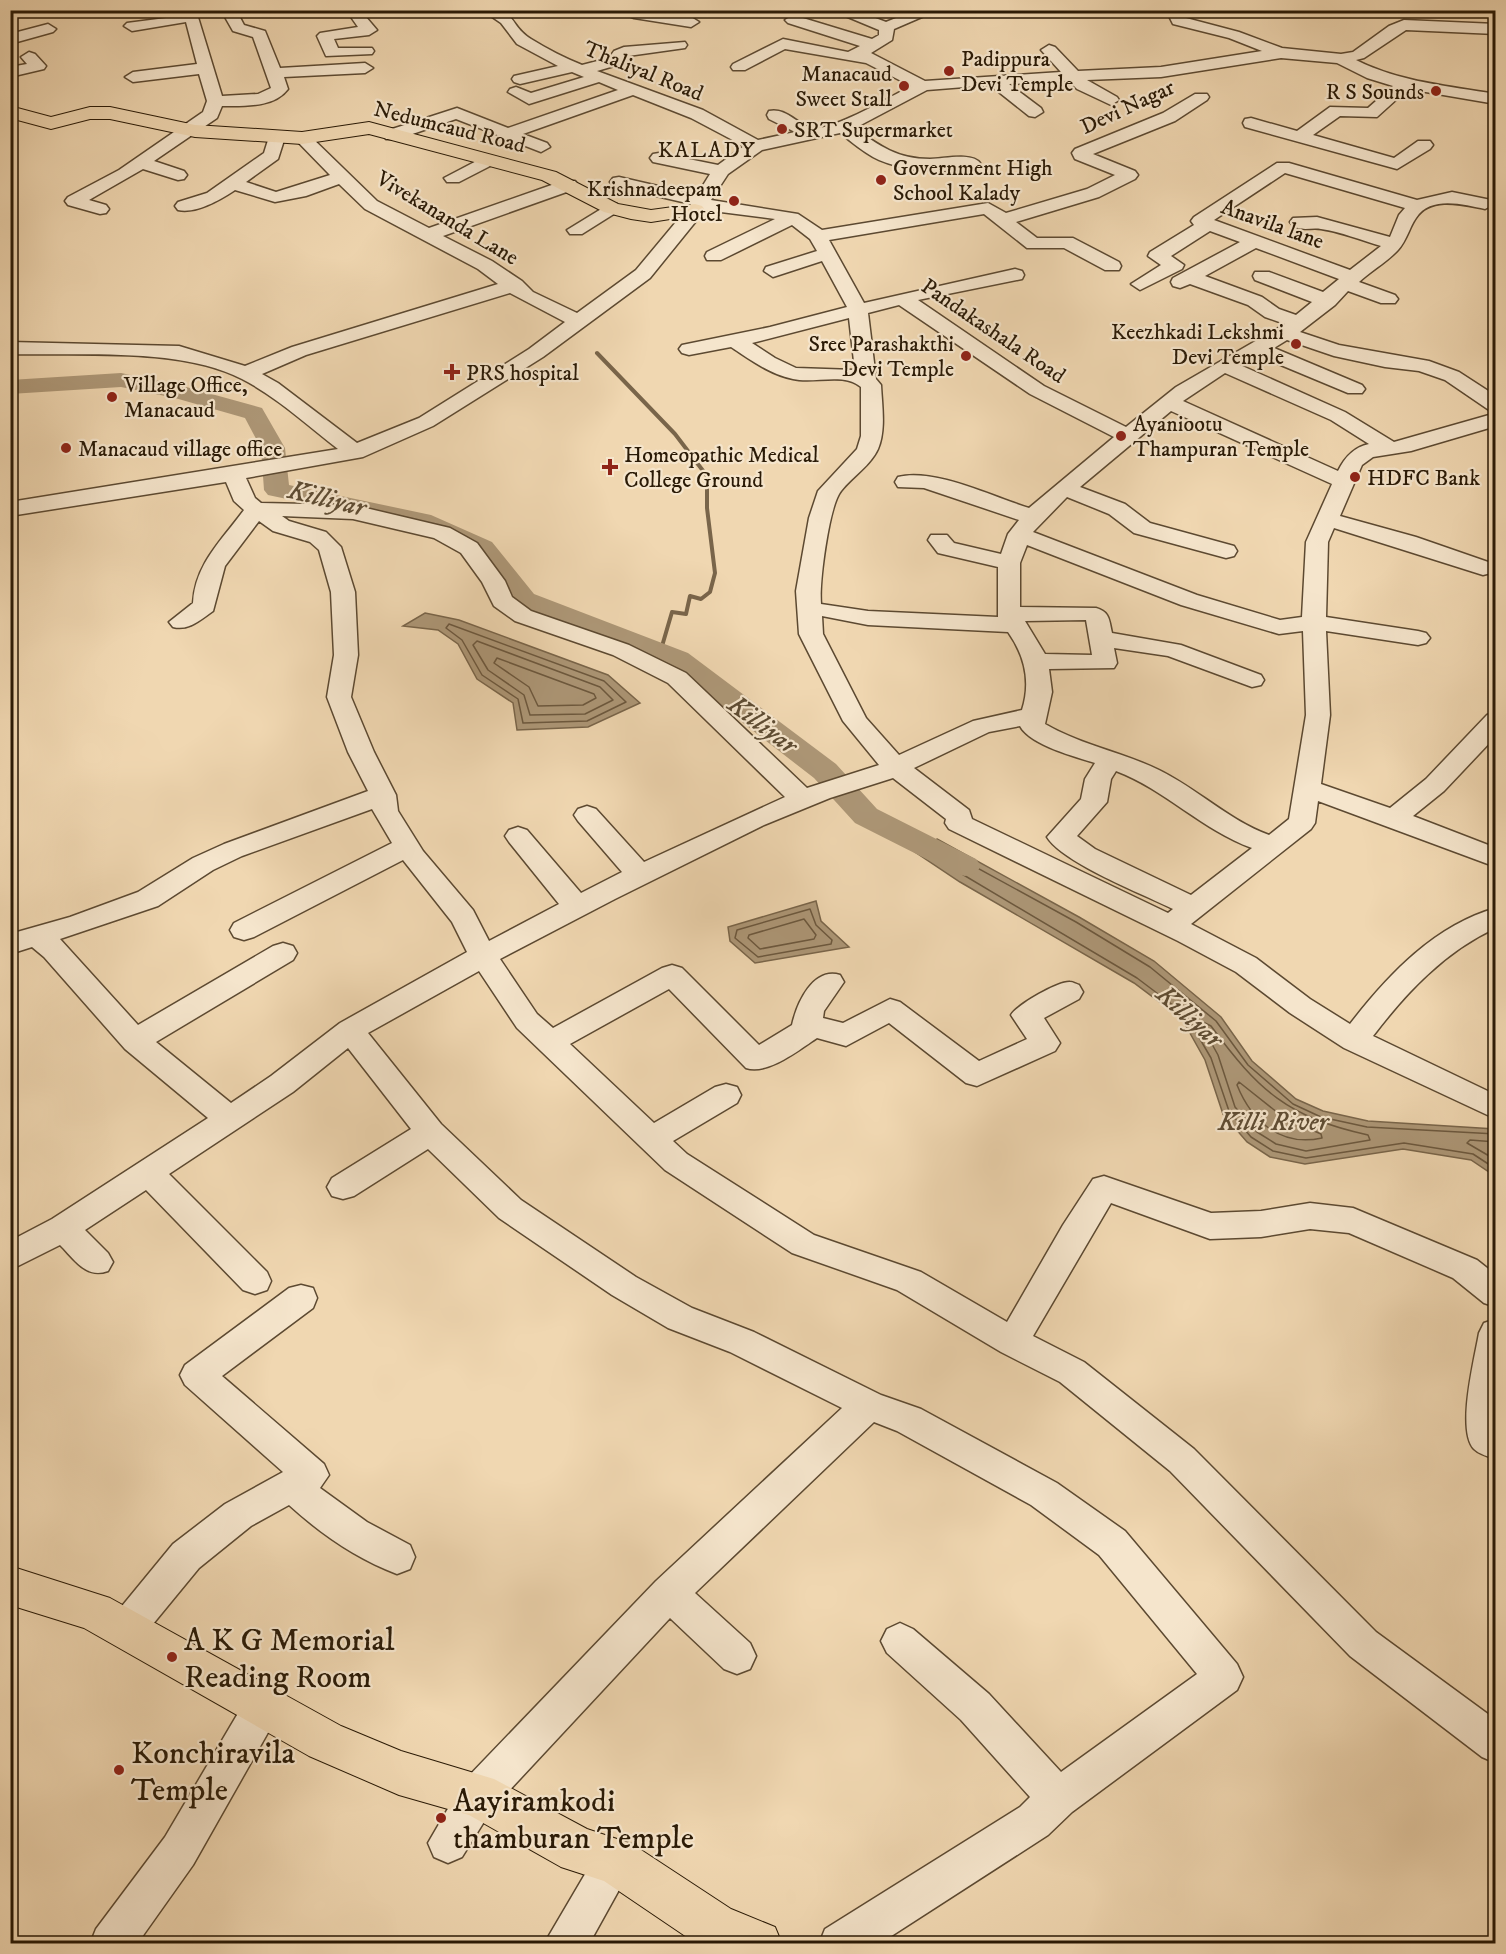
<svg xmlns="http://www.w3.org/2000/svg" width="1506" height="1954" font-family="'IM FELL DW Pica',serif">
<rect width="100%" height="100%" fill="#f0d7b1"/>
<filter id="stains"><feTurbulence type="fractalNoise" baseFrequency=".00333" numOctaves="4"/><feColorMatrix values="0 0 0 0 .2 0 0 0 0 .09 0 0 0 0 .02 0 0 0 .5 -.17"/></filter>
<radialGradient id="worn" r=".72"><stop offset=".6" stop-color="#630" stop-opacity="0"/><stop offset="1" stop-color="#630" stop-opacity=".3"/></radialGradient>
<path fill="#ad9777" stroke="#79654a" stroke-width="1.5" d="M425 613 459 620 608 675 640 703 588 727 517 730 513 703 477 679 458 644 438 630 403 626Z
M937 839 1079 917 1154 961 1221 1017 1252 1061 1296 1099 1323 1111 1368 1121 1495 1129V1176L1471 1160 1403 1149 1305 1164 1270 1157 1247 1142 1223 1114 1205 1060 1182 1019 1134 983 960 882 915 852Z
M816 901 821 921 849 947 755 963 730 941 728 927Z"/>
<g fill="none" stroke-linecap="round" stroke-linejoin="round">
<path stroke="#6c583e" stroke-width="1.5" d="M449 624 604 681 626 702 587 721 523 723 518 699 482 675 462 640 446 628Z
M477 641 600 687 613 700 585 714 530 715 524 695 488 670 473 645Z
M497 658 594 694 596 698 583 705 538 706 529 687 494 663Z
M810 909 816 925 832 940 831 944 758 957 735 938 737 930Z
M804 919 816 935 814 939 760 949 748 938 749 935Z
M1203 1022 1211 1026C1259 1091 1287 1117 1368 1135L1370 1140 1306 1151 1276 1144 1257 1132 1235 1107 1218 1055 1202 1026Z
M1239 1082 1283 1117 1321 1134 1322 1138C1281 1147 1252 1122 1237 1085Z
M1496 1134 1367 1127 1321 1117 1293 1104 1248 1065 1216 1021 1150 967 1076 922 939 847 929 851 930 855 1137 978 1186 1015 1211 1058 1229 1111 1251 1137 1273 1151 1306 1158 1404 1143 1473 1154 1496 1169
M1496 1142 1470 1140 1467 1143 1496 1160"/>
<path stroke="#79654a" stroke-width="4" d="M597 353 675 434 707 476V508L715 573 710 592 701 599 690 596 686 614 672 612 660 653"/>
<path fill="#ad9777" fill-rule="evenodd" d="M121 373 179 385 262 408 285 448 289 485 431 515 492 542 534 594 688 653 836 764 877 809 976 859 981 866 976 873 965 876 954 873 855 823 814 778 668 665 514 606 474 554 414 526 268 495 264 490 261 448 245 418 175 398 121 387 10 394V380Z"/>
<g stroke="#5c4931" stroke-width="3">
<path id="minor" d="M221 10H236L244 25 265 31 280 68 365 63 373 68 365 73 284 77 288 89C274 108 243 106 222 106L217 118 154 161 184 171 187 175 184 179 178 180 143 169 89 200 106 205 109 209 106 213 100 214 68 205 65 201 68 197 119 170 203 112 207 101 199 74 133 82 125 77 133 72 197 64 186 22 132 31 124 26 127 23 197 14 222 96 258 94 271 88 253 37 233 31Z
M346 10H360L377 30 369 35 334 39 338 48H372L374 51 372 54 326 56 317 36 320 33 358 27Z
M482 10C520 10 507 24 531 39 547 49 565 58 582 65L609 58 614 51 624 47 685 42 687 45 685 48 628 56 621 64 597 71 703 110 758 140 795 132 769 119 767 115 769 111C785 107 797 124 812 128 830 132 892 96 911 86L866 63 785 49 745 70H733L731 67 733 64 783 39 848 52 860 46 788 23 785 20 793 15 872 39 879 35V30L831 10H854L886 22 916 10H938L894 29 892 40 871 53 925 81 1061 72 1041 50 1049 45 1055 47 1078 71 1161 67 1262 51 1229 38 1173 24 1166 10H1181L1186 18 1239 32 1282 48 1341 54 1353 52 1389 26 1404 20 1496 24V34L1406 30 1364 58 1356 60C1400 82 1448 86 1496 94V104L1408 89 1377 117 1340 116 1313 135 1394 158 1418 141H1430L1433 145 1430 149 1397 169 1245 127 1243 123 1245 119 1251 118 1297 131 1330 107 1368 108 1393 86 1367 78 1337 63 1281 58 1161 77 1087 80 1117 97 1119 100 1111 105 1077 89 1069 81 1009 84 1041 108 1043 112 1035 117 1029 116 990 85 927 90 855 128C879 146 898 159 930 159 943 159 972 152 980 163L977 167C949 174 906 172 879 160 864 153 852 142 840 133L762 150 728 174 711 200 798 214 822 230 988 203 1006 213 1087 189 1115 175 1075 159 1072 153 1075 149 1163 113 1195 94H1207L1209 97 1207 100 1175 121 1093 154 1135 171 1138 175 1135 179 1099 197 1016 222 1037 238H1073L1119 262 1121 266 1119 270H1105L1064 248H1027L984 214 829 240 864 303 1015 269 1022 271 1024 275 1022 279 918 300 1044 386 1126 427 1176 387 1285 324 1265 317 1248 305 1190 284 1180 288 1173 286 1171 282 1173 278 1240 242 1210 231 1171 256 1184 265 1182 269 1140 290 1131 284 1161 265 1148 256 1150 252 1194 225 1191 221 1194 217 1277 163H1289L1417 200 1452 192 1491 200 1494 204 1485 209C1464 205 1431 195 1416 218 1409 228 1407 240 1398 250 1387 262 1371 271 1359 282L1395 295 1398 299 1395 303H1381L1348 291 1335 305 1300 332 1339 345 1429 361 1459 372 1496 396V412L1489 410 1445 380 1419 371 1385 367 1334 356 1287 340 1274 348 1362 385 1365 389 1362 393H1348L1259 356 1240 365 1345 412 1394 442 1496 413V426L1411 451 1373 457 1362 465 1340 516 1416 537 1491 563 1494 568 1491 573 1483 575 1334 528 1328 542 1326 617 1418 631 1426 633 1430 638 1426 643 1418 645 1326 631 1330 715 1321 784 1390 808 1426 779 1487 715 1496 712V736L1444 791 1413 816 1496 848V867L1318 801 1315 823 1311 829 1191 924 1256 958 1310 999 1350 1024C1388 975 1435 925 1496 908V928C1445 951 1406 993 1373 1036L1496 1095V1119L1344 1048 1290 1013 1236 972 1178 941 949 829 945 823 946 819 893 778 830 798 764 825 615 899 500 959 537 1014 553 1028 662 968 672 965 682 968 759 1045 792 1025C797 1003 813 967 840 975L844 982 824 1011 823 1018 843 1023 890 999 900 1002 979 1061 1027 1039 1011 1015C1017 1005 1058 981 1070 982 1073 982 1076 984 1079 985L1083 992 1079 999 1044 1018 1060 1043 1055 1051 977 1086 966 1083 889 1023 846 1046 817 1038C799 1050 768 1075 746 1068L669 989 570 1044 654 1123 715 1087 726 1084 737 1087 741 1095 737 1103 673 1141 687 1154 814 1235 921 1272 1007 1322 1063 1225 1093 1179 1104 1176 1211 1213 1261 1211 1310 1203 1353 1208 1477 1260 1496 1275V1307L1484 1303 1453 1278 1349 1233 1310 1229 1261 1237 1210 1239 1111 1203 1033 1336 1084 1362 1194 1449 1376 1632 1496 1720V1763L1482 1757 1350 1656 1170 1471 1060 1382 1001 1352 897 1290 792 1253 665 1170 517 1028 479 971 368 1033 441 1124 521 1200 636 1277 692 1308 754 1332 881 1395 921 1409 1057 1483 1125 1531 1237 1664 1243 1677 1237 1690 1072 1812 1048 1835 879 1944H819L825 1929 1020 1807 1030 1797 961 1720 887 1653 881 1641 887 1629 900 1623 913 1629 989 1694 1061 1772 1197 1674 1099 1555 1031 1505 897 1431 874 1422 695 1593 750 1643 756 1656 750 1669 737 1674 724 1669 670 1618 492 1809 462 1857 448 1863 434 1857 428 1843 464 1781 656 1581 842 1408 730 1352 668 1328 612 1295 499 1218 428 1149 354 1196 343 1199 332 1196 327 1187 332 1178 411 1129 348 1048 293 1092 169 1174 267 1272 271 1281 267 1290 255 1294 243 1290 146 1190 85 1230 108 1253 113 1262 108 1271C86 1279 75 1260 60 1245L10 1270V1241L52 1219 208 1118 125 1049 44 957 32 947 10 954V934L70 917 138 892 193 858 224 844 368 791 348 752 327 697 334 655 331 592 319 550 310 542 273 531 259 521 225 566 213 611C200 620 189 631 173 627L169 622 193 603C195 564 222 540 244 510L234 501 226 482 10 516V502L338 449C307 425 277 397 242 379 180 347 80 356 10 354V342L179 346 245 366 292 347 498 284 478 269 365 209 339 184 306 196 275 202 235 190C220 200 196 214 178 210L175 206 178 202 207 193 264 153 269 137 277 132 285 137 278 159 246 182 276 192 330 175 294 138 296 134H308L377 201 429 228 563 181H575L578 185 575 189 443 236 492 261 522 281 533 292 577 313 636 270 691 204 613 186 610 182 613 178 619 177 697 195 710 174 653 162 650 158 653 154 659 153 718 165 744 146 691 118 633 95 523 134 547 143 550 147 541 152 456 119 398 139H386L384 135 386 131 457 108 508 128 618 90 599 82 529 104 508 92 510 89 516 87 531 93 584 77 572 72 520 84 514 82 512 79 514 76 558 66 517 44 501 23ZM1285 173 1405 208 1399 215 1390 237 1317 217 1293 218 1290 222C1298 233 1310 227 1321 229 1341 232 1361 240 1381 246L1350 270 1214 220ZM705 210 775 219 707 252 705 256 707 260H721L792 225 810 239 817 251 766 267 764 271 773 277 822 261 847 307 770 327 682 345 679 349 682 353 689 355 731 347C751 360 769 374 793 379 814 384 844 372 861 387V436L857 449 818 491 809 518 796 591 799 634 843 721 879 765 807 788 686 673 629 645 531 611 512 597 505 581 477 543 450 528 353 505 261 503 255 498 246 478 363 457 433 426 543 357 650 278ZM1256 248 1339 279 1323 292 1269 272H1255L1253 276 1255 280 1312 302 1296 315 1279 309 1262 297 1205 276ZM510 293 565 322 529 349 419 418 357 443 278 383 262 374 306 355ZM899 305 1030 394 1114 437 1029 508C993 497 935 468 898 477L895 482 898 487 924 488 1019 520 1008 534 1001 554 954 543 947 535H931L928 540 938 553 998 567V617L868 611 821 604C819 583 829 506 841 491 852 477 871 465 878 449 886 430 882 406 881 385L876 379 868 313ZM849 318 855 370 796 368 775 358 752 343ZM1225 373 1331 420 1369 444C1354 447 1345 457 1338 471L1183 401ZM1171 411 1332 484 1306 542 1302 617 1280 620 1197 595 1033 532 1067 497 1109 514 1134 533 1226 558 1234 556 1237 551 1234 546 1150 523 1125 504 1080 487ZM282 516 353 519 434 538 461 553 482 582 494 606 515 621 613 655 668 683 785 797 644 862 596 809 587 806 578 809 574 815 578 821 622 872 581 893 527 830 518 827 509 830 505 836 509 842 559 904 489 941 473 910 423 851 398 811 396 795 374 752 351 697 358 655 355 592 341 547 326 532 289 521ZM1027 545 1181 605 1279 634 1303 631 1306 715 1289 819 1269 835C1228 820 1198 789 1159 770 1122 752 1081 745 1045 724L1052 692 1049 669 1114 668 1117 663 1114 648 1168 656 1252 687 1261 685 1264 680 1261 675 1181 645 1112 633C1109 620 1110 612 1096 608L1020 607V563ZM822 616 868 625 1008 632C1025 656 1031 682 1022 710L973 721 899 755 866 718 823 634ZM1086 620 1092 655 1045 654 1025 621ZM1020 726C1030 745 1076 757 1095 763L1085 779 1081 799 1047 837C1063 863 1143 894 1173 909L1168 913 972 819 969 810 914 768 989 732ZM1116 771C1166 790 1202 830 1252 848L1191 895 1095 849 1077 836 1107 802 1111 779ZM372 809 392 843 234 923 230 930 234 937 244 940 254 937 403 860 452 922 467 952 340 1023 271 1076 231 1103 156 1042 293 960 297 953 293 946 283 943 273 946 138 1025 60 939 158 906 213 870 242 856Z
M628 10 691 17 699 22 691 27 634 18 629 16Z
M1103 10H1135C1128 17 1110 17 1103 10Z
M48 24 56 29 53 32 10 44V34Z
M29 52 35 54 46 66 44 69 10 77V67L27 64 21 57Z
M486 156 492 157 495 161 492 165 459 182H447L444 178Z
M611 203 617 204 620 208 617 212 582 234H570L567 230Z
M301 1285 313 1288 317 1298 313 1308 222 1376 324 1464 329 1475 320 1488 367 1522 410 1545 415 1557 410 1569 397 1574C357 1559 321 1534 289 1505L251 1526 199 1568 139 1641 126 1646 113 1641 107 1629 113 1617 173 1544 225 1504 283 1472 185 1385 180 1375 185 1365 289 1288Z
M1496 1319V1459C1489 1457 1479 1454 1474 1449 1456 1430 1475 1357 1479 1333L1484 1323Z
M264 1688 278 1693 283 1706 193 1865 137 1944H90L96 1929 165 1837 250 1693Z
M615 1841 629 1847 635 1861 589 1944H544L601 1847Z"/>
</g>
<g stroke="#2a1a06" stroke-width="2">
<path id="major" d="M10 106 51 117 90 107H110L195 125 302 132 369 122 556 172 618 204 651 210 695 204 702 206 705 210 702 214 651 222 631 219 604 212 542 180 369 134 302 144 195 137 110 119H90L51 129 10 118Z
M10 1566 110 1598 341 1726 401 1751 494 1779 587 1829 632 1844 731 1909 775 1927 782 1944H697L604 1881 561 1867 469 1815 399 1795 309 1756 84 1628 10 1605Z"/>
</g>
<use href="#minor" fill="#f5e5cc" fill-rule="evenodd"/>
<use href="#major" fill="#f0d7b1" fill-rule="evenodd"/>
</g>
<g fill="#8f2418" stroke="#f5e5cc" stroke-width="2">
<circle cx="949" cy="71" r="6"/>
<circle cx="904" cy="86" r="6"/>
<circle cx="1436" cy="91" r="6"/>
<circle cx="782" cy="129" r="6"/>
<circle cx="881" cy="180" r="6"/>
<circle cx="734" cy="201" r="6"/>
<circle cx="1296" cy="344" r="6"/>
<circle cx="966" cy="356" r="6"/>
<path d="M449 363h6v6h6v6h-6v6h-6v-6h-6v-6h6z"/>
<circle cx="112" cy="397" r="6"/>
<circle cx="1121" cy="436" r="6"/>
<circle cx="66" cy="448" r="6"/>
<path d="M607 458h6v6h6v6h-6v6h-6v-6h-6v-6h6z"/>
<circle cx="1355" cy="477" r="6"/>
<circle cx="172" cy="1657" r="6"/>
<circle cx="119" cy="1770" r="6"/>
<circle cx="441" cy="1818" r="6"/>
</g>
<g text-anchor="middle" stroke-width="4.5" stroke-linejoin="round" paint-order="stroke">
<g font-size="22" fill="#2a1a06" stroke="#f5e5cc" text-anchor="start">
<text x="961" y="66">Padippura<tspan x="961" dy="25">Devi Temple</tspan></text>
<text x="892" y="81" text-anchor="end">Manacaud<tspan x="892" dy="25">Sweet Stall</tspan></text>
<text x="1424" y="99" text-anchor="end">R S Sounds</text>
<text x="794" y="137">SRT Supermarket</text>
<text x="893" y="175">Government High<tspan x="893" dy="25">School Kalady</tspan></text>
<text x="722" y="196" text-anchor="end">Krishnadeepam<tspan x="722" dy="25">Hotel</tspan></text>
<text x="1284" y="339" text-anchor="end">Keezhkadi Lekshmi<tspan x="1284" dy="25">Devi Temple</tspan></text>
<text x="954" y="351" text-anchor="end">Sree Parashakthi<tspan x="954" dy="25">Devi Temple</tspan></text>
<text x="466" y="380">PRS hospital</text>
<text x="124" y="392">Village Office,<tspan x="124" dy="25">Manacaud</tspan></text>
<text x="1133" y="431">Ayaniootu<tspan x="1133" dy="25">Thampuran Temple</tspan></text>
<text x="78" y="456">Manacaud village office</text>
<text x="624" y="462">Homeopathic Medical<tspan x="624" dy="25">College Ground</tspan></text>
<text x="1367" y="485">HDFC Bank</text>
</g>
<g font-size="22" fill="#2a1a06" stroke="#f5e5cc">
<text transform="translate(644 70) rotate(22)" y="8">Thaliyal Road</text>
<text transform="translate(1127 106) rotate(-25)" y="8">Devi Nagar</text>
<text transform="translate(450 126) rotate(14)" y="8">Nedumcaud Road</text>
<text transform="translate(448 217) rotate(31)" y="8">Vivekananda Lane</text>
<text transform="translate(1273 223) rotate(20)" y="8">Anavila lane</text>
<text transform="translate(994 330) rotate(34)" y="8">Pandakashala Road</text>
</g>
<g font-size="22" letter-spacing="1.5" fill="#2a1a06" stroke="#f5e5cc">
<text x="707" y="157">KALADY</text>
</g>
<g font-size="27" font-style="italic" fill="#5e4c33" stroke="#f5e5cc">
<text transform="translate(327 498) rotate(14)" y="9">Killiyar</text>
<text transform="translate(763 724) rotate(37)" y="9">Killiyar</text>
<text transform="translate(1190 1016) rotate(42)" y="9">Killiyar</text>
<text x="1273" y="1130">Killi River</text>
</g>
<g font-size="32" fill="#2a1a06" stroke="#f5e5cc" text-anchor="start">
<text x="184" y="1650">A K G Memorial<tspan x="184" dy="37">Reading Room</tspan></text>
<text x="131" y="1763">Konchiravila<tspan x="131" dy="37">Temple</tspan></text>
<text x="453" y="1811">Aayiramkodi<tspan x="453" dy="37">thamburan Temple</tspan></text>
</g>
</g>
<rect width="1506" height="1954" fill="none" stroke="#f0d7b1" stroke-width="36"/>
<rect x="12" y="12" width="1482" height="1930" fill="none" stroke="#2a1a06" stroke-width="3"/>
<rect x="18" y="18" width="1470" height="1918" fill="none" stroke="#2a1a06" stroke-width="1.5"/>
<rect width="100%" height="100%" filter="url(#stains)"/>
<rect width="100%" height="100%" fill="url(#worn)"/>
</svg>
